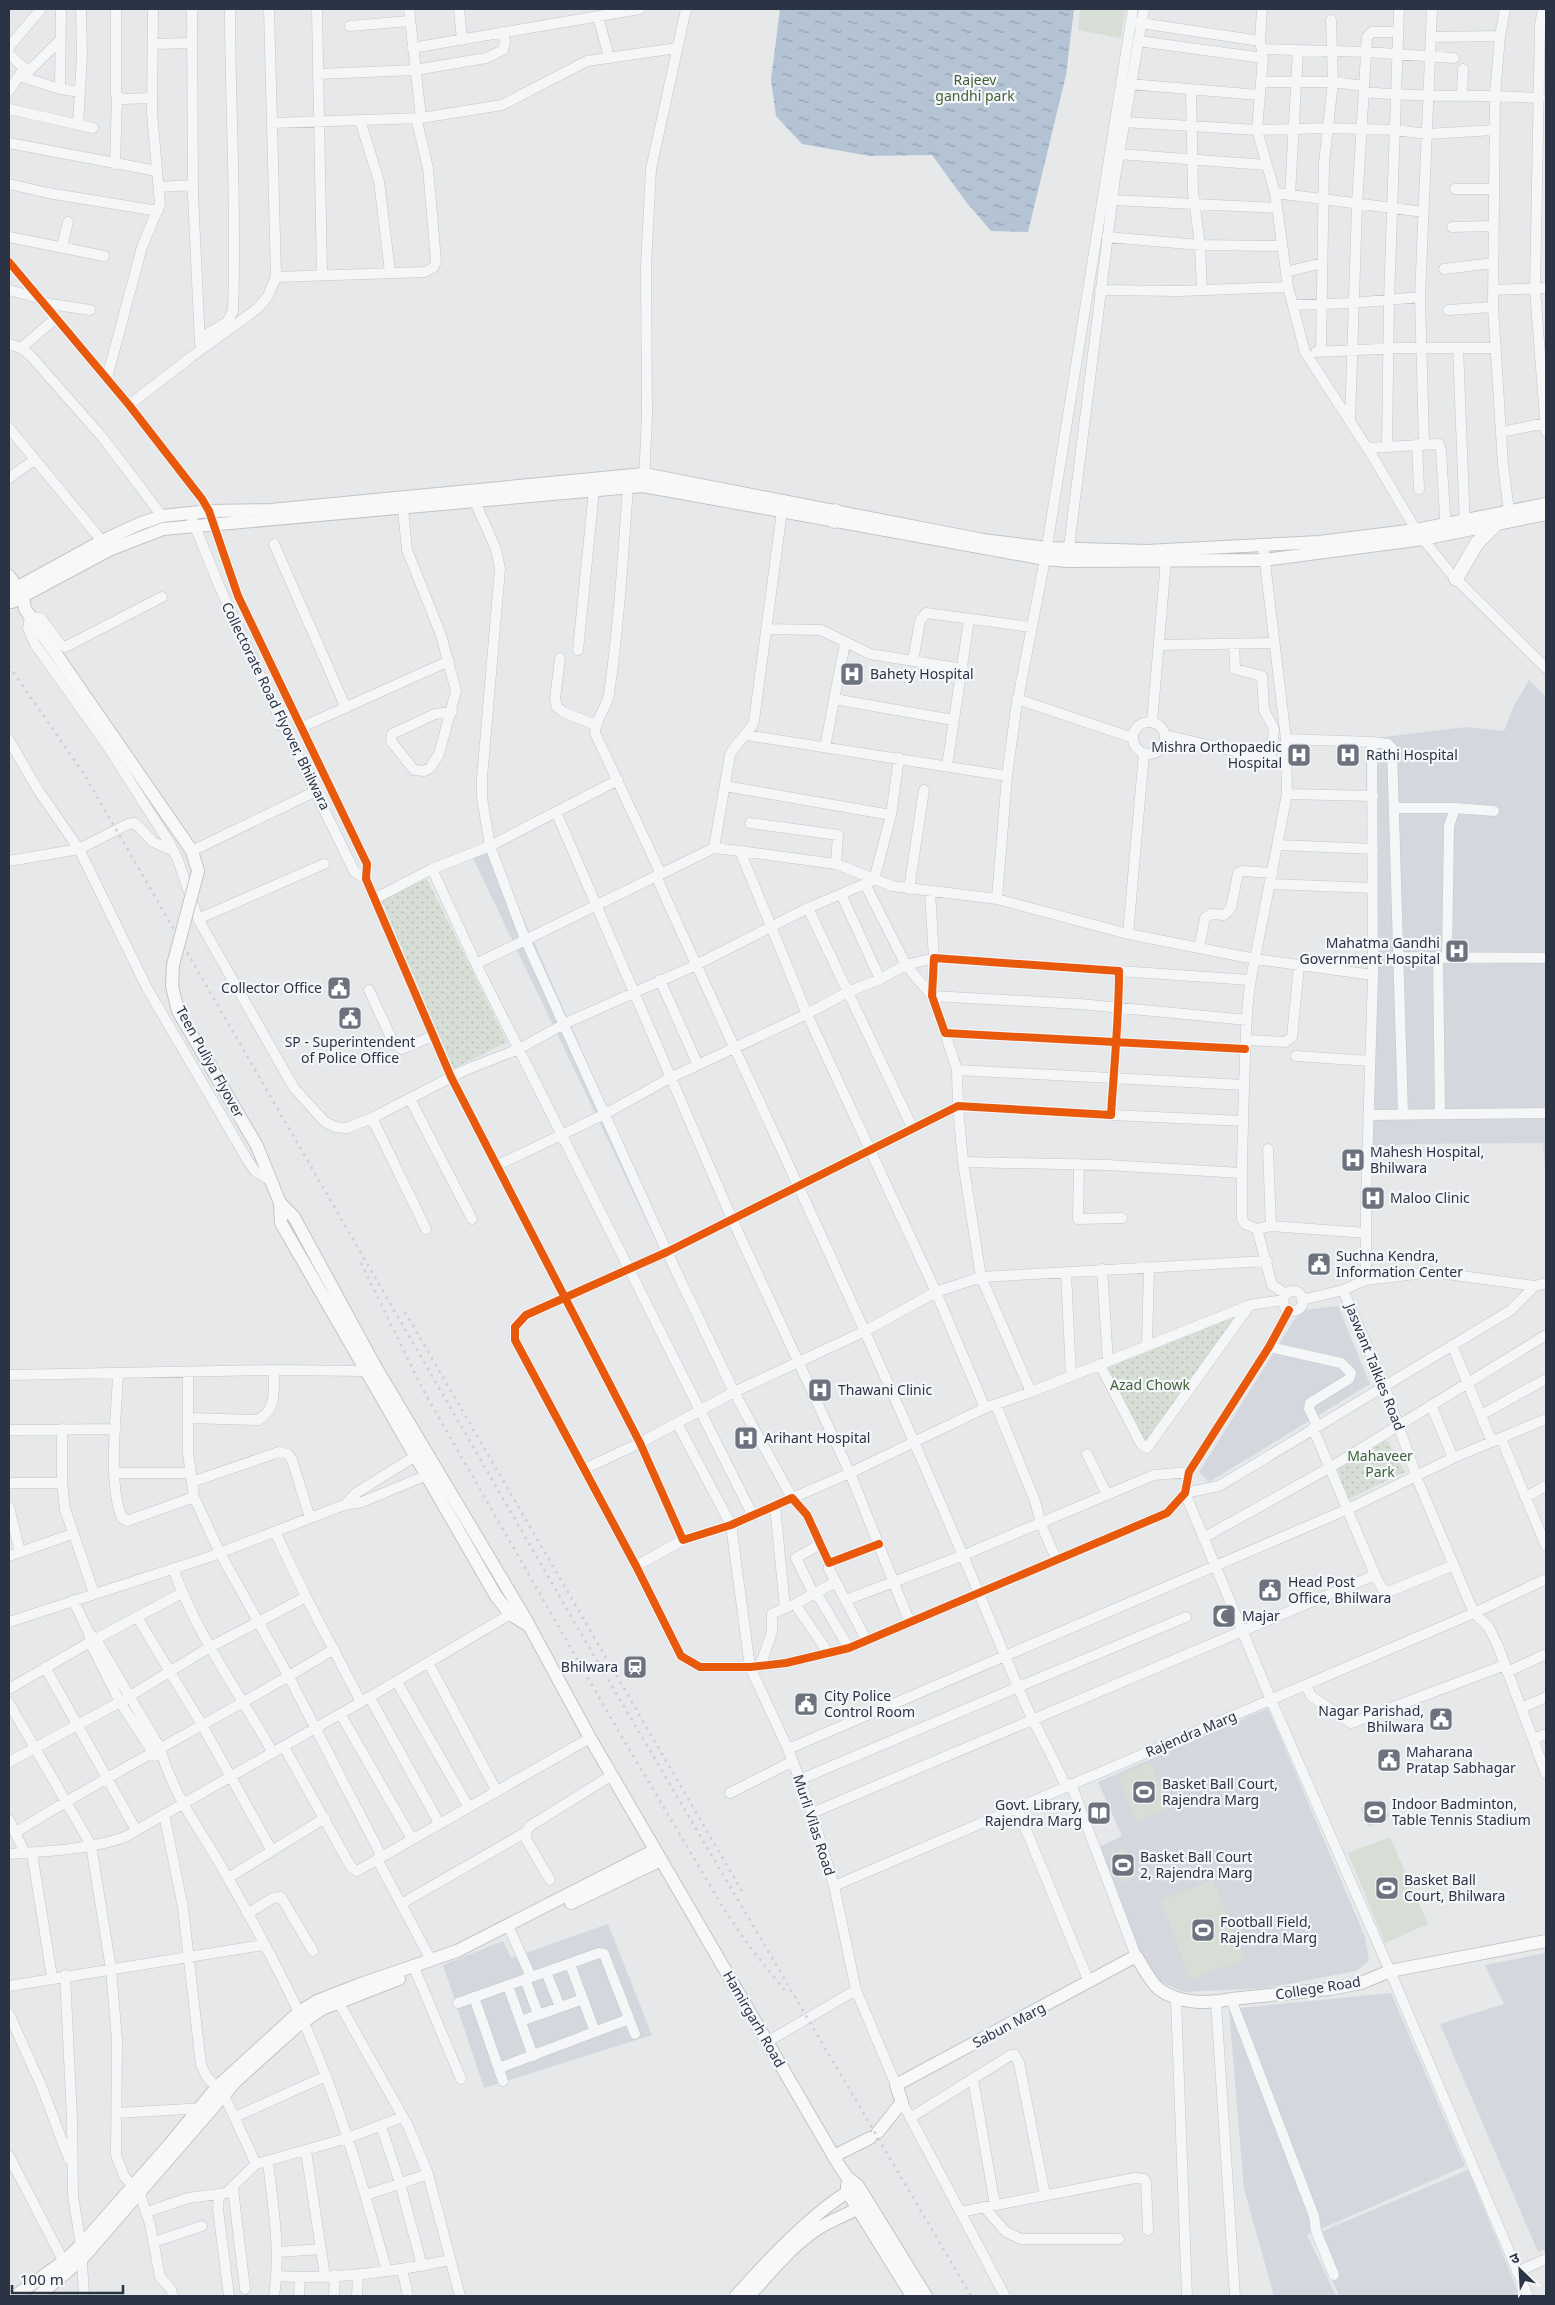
<svg xmlns="http://www.w3.org/2000/svg" width="1555" height="2305" font-family="'Noto Sans','Noto Sans Devanagari',sans-serif">
<defs>
<pattern id="grass-dots" width="8" height="8" patternUnits="userSpaceOnUse" patternTransform="scale(1.25)"><rect width="8" height="8" fill="#d6ded6"/><path d="M2 2h.1M6 6h.1" fill="none" stroke="#b8bfb9" stroke-width="1.8" stroke-linecap="round"/></pattern>
<pattern id="water-ripples" width="26" height="14" patternUnits="userSpaceOnUse" patternTransform="scale(1.25)"><rect width="26" height="14" fill="#b4c4d5"/><path d="M2 4q2-2 4 0t4 0M15 11q2-2 4 0t4 0" fill="none" stroke="#93a0af"/></pattern>
</defs>
<rect width="100%" height="100%" fill="#e6e8ea"/>
<path fill="#d4d7dd" d="M1529 680 1546 697V1182L1543 1143 1406 1144 1365 1149 1375 1109 1368 1059V842L1366 761 1368 739 1466 727 1504 731 1514 706Z
M493 849 668 1246 660 1249 472 856Z
M1338 1306 1370 1384 1209 1482 1199 1472 1294 1320 1305 1310Z
M1268 1708 1365 1937 1369 1961 1356 1971 1268 1988 1183 1992 1159 1981 1140 1957 1091 1851 1122 1836 1098 1782Z
M608 1924 652 2035 484 2088 443 1965 503 1941 511 1958Z
M1546 1953V2249L1538 2252 1440 2024 1504 2004 1485 1965Z
M1391 1993 1465 2166 1307 2235 1336 2296H1274L1244 2189 1229 2009Z
M1468 2170 1519 2294 1513 2296H1339L1313 2235Z"/>
<path fill="url(#grass-dots)" d="M427 879 507 1042 453 1069 372 904Z
M1237 1316 1146 1445 1105 1369Z
M1387 1440 1405 1472 1348 1499 1337 1468Z"/>
<path fill="#d6ded6" d="M1080 9H1125L1121 38 1078 30Z
M1150 1762 1169 1808 1137 1822 1119 1776Z
M1380 1801 1390 1816 1368 1827 1360 1808Z
M1390 1837 1428 1924 1385 1943 1348 1853Z
M1124 1848 1137 1876 1121 1883 1110 1854Z
M1213 1880 1245 1960 1190 1980 1161 1900Z"/>
<path fill="url(#water-ripples)" d="M780 9H1074L1066 75 1028 232 991 231 967 203 932 155 870 156 802 144 776 116 771 80Z"/>
<g fill="none" stroke-linecap="round" stroke-linejoin="round">
<g stroke="#c4c6c8" stroke-width="11">
<path id="minor" d="M116 9V95L122 99 152 98
M192 9 193 195 200 343
M269 9 272 123 421 118
M317 9 322 275
M409 9 421 118 502 105 587 61 677 48
M459 9 462 40
M1262 9 1260 41 1263 58 1257 130 1275 193 1288 287 1305 352 1373 457 1416 530 1451 574 1546 668
M1505 9 1500 36 1495 95 1493 307 1503 465 1510 519
M1543 9 1540 25 1535 290 1546 431
M598 16 609 58
M1134 22 1260 41
M350 26 409 21
M1431 37 1500 36
M1138 41 1263 58
M154 44 191 43
M9 47 41 9
M412 48 640 9
M1262 49 1366 52 1454 58
M9 54 24 68 30 70 61 39
M318 74 415 70 486 58 503 50 505 42 503 32
M19 76 60 89 80 92
M1261 82H1333L1364 86
M1130 84 1259 95
M60 89 61 9
M1191 90 1193 192 1200 245 1202 290
M9 91 22 71
M1364 92C1422 98 1481 94 1540 98
M1462 95 1463 69
M9 109 93 128
M360 120 379 181 390 272
M1124 122 1257 130 1327 128 1395 130 1427 134 1494 130
M78 125 82 55 81 9
M9 143 157 171
M1119 154 1266 165
M115 164 117 97
M9 184 48 193 158 211
M160 187 193 185
M1455 189H1493
M1275 193 1424 212
M1290 195 1298 50
M1112 200 1276 208
M1452 227 1493 226
M9 237 104 256
M1107 237 1200 245 1282 246
M62 247 68 222
M9 262 129 405 202 499 209 511 238 596 367 864 366 879 451 1077 640 1443 683 1540 731 1525 792 1498 807 1515 829 1563 879 1544
M1444 269 1493 263
M1286 272 1322 263
M276 277 425 272 434 267 436 261 428 168 416 118
M9 290 39 298
M1100 290 1179 291 1288 287
M1493 290 1546 288
M43 303 90 310
M1293 305 1353 303 1420 297
M1448 310 1493 307
M200 338 227 322 233 311C237 210 230 109 230 9
M9 344 21 348 30 355 103 438 162 516
M21 348 56 318
M1458 348 1465 527
M1321 351 1324 163 1333 82 1331 20
M1316 352 1399 348H1496
M107 378 142 247 160 204 152 113 153 9
M129 405 191 357 258 308 268 296 276 277 272 123
M1350 421 1357 205 1367 37 1372 32H1398
M9 428 102 541
M1501 432 1546 423
M1417 444 1419 489
M1424 444 1420 297 1432 9
M1387 446 1389 300 1399 9
M1367 448 1439 444 1441 451 1446 531
M9 478 34 460
M644 481 647 415 646 265 651 169 686 9
M628 487C623 556 619 625 609 694 607 708 595 719 595 733L661 874
M475 502 496 549 500 569 482 778V798L490 846 525 939 667 1252 734 1392 792 1498 850 1473 732 1219 556 812
M403 509 407 550 441 635 456 691 439 754 430 768 424 771 414 770 394 745 391 741 392 734 435 714 452 712
M192 519 220 588 281 721 354 871 366 879
M274 544 346 708
M1263 546 1286 739 1287 794 1255 959 1373 975
M1068 555 1115 178 1144 9
M162 597 65 647 60 644 41 618 30 617 28 628 35 644 108 747 170 844 178 860 198 919 294 1088 325 1122 335 1127 347 1128 372 1118 465 1070 519 1049 564 1024 696 965 808 908 874 880 891 815 899 758
M766 629 821 630 870 654 963 669
M1234 644 1235 669 1262 676 1264 710 1274 729 1271 759
M1159 645 1273 643
M578 650 594 490
M560 658 555 699 557 707 563 712 596 725
M913 661 920 621 926 613 1031 627
M834 699 953 720
M1017 699 1133 738
M1152 722 1166 560
M1133 738a16 16 0 1 1 32 0a16 16 0 1 1-32 0Z
M302 727 449 661
M746 735 1007 776
M1165 735 1276 761
M1286 739 1372 742 1373 975 1366 1199V1280
M9 740 38 790 79 849 147 988 248 1161 255 1171 270 1180
M1372 742 1388 744 1392 748 1403 1114
M825 747 845 643
M947 766 969 620
M725 786 891 815
M1287 794 1373 796
M1394 808H1455
M750 823 838 835 836 864
M1278 845 1373 849
M714 848 730 755C736 741 749 735 754 721L782 511
M192 851 316 791
M9 861 79 849 128 824 135 823 153 842 174 851
M432 869 476 964 753 1516
M656 876C741 1065 831 1252 914 1442L985 1408 936 1292 807 1014 740 851 836 864 892 886 997 899 1128 934 1255 959C1245 1000 1246 1043 1244 1085 1243 1130 1241 1174 1242 1219L1245 1224 1257 1229 1272 1285 1286 1294
M865 884 906 965 932 996 1080 1004 1247 1020
M1271 884 1373 888
M909 889 924 790
M841 894 880 979
M374 899 432 869 490 846 618 780
M997 899 1007 776 1016 709 1045 559 1133 9
M808 908 913 1129
M198 919 324 864
M1128 934 1144 753
M1199 948 1205 918 1211 914 1224 915 1231 908 1238 873 1242 871 1273 873
M1438 956 1440 1113
M1447 956 1449 826 1455 808 1494 811
M1398 957 1546 958
M476 964 714 848 740 851
M1119 971 1250 980
M660 980 698 1065
M369 990 394 1044 402 1049 433 1036
M945 1033 957 1070 958 1106 963 1162 981 1277 1031 1392 985 1408
M1246 1040 1285 1042 1292 1037 1299 966
M1245 1049 945 1033 932 996 934 958 1119 971C1119 1019 1114 1067 1111 1115L958 1106 667 1252 526 1315 515 1327V1340L636 1566 681 1656 700 1667H750L786 1663 849 1648 1167 1513 1185 1493 1189 1472 1269 1347 1289 1310
M1296 1056 1370 1061
M957 1070 1244 1085
M410 1099 472 1219
M1111 1115 1243 1121
M1368 1115 1546 1113
M372 1118 426 1229
M1268 1149 1271 1226
M963 1162 1107 1165 1241 1173
M1079 1164 1078 1219 1122 1218
M498 1165 605 1114 670 1078 807 1014 848 992 880 979 906 965 934 958 930 892
M1257 1229 1271 1226 1366 1233
M1102 1269 1108 1362
M1066 1272 1071 1376
M1343 1290 1384 1385 1418 1481 1474 1613 1488 1626 1498 1646 1546 1774
M1283 1301a10 10 0 1 1 20 0a10 10 0 1 1-20 0Z
M1302 1300 1343 1290 1366 1280 1432 1272 1535 1286 1546 1283
M1452 1345 1492 1442
M1147 1346 1149 1267
M1269 1347 1341 1363 1351 1373 1349 1379 1310 1403 1309 1409 1317 1425
M1100 1365 1141 1444 1147 1448 1250 1305
M188 1372V1453L194 1497 220 1553 289 1677 382 1857
M118 1373C117 1413 107 1482 122 1518L127 1521 194 1497
M9 1375 274 1370 366 1371
M1031 1392 1250 1305 1283 1300
M996 1405 1035 1501 1041 1524 1057 1561
M1431 1405 1453 1458
M1481 1415 1546 1379
M188 1418 258 1420C278 1409 273 1390 274 1370
M677 1423 731 1525 750 1667 788 1749 812 1813 834 1886 856 1990 896 2085
M62 1429V1483L65 1509 94 1593
M9 1430 116 1429
M1501 1438 1546 1546
M1087 1454 1107 1495
M584 1469 640 1443 734 1392 865 1331 936 1292 981 1277 1267 1261
M115 1473H191
M192 1482 279 1452 288 1454 292 1460 310 1518
M9 1483H62
M1185 1493 1271 1700 1390 1971 1528 2296
M1185 1493 1219 1486 1511 1310 1535 1286
M1525 1497 1546 1486
M345 1505 356 1493 422 1452
M775 1506 785 1608
M9 1507 20 1552
M1203 1538 1331 1467 1546 1335
M820 1544 796 1558 813 1593 820 1599 849 1648
M9 1556 72 1534
M829 1563V1569L867 1641
M636 1566 683 1540
M173 1568C196 1634 239 1692 273 1753
M1375 1575 1383 1590 1388 1592 1454 1565
M306 1597 361 1702 516 1611
M73 1600 89 1633 90 1642 120 1702 155 1756
M846 1600 964 1555 1154 1475 1189 1472
M137 1617 202 1725 272 1851
M9 1622 209 1557 344 1505 362 1502 432 1473
M910 1623 850 1473 914 1442C950 1524 984 1605 1018 1687L1186 1617
M89 1633 96 1639 160 1748C173 1796 204 1835 228 1878 255 1925 281 1974 304 2023 340 2103 363 2187 387 2271
M829 1654 795 1604 836 1582
M429 1664 496 1790
M760 1666 772 1632V1614L789 1606
M45 1667 136 1830
M1507 1672 1546 1654
M397 1682 468 1806
M1306 1685 1311 1696 1351 1723 1505 1665
M9 1689 90 1642 182 1593
M370 1698 439 1823
M9 1703 91 1845 111 1969 117 2040 116 2155 124 2176 140 2194 150 2224 160 2277 171 2289 173 2296
M1521 1708 1546 1697
M341 1715 412 1839
M1533 1739 1546 1734
M284 1747 351 1867 357 1871 590 1738
M788 1749 1348 1509 1453 1458 1546 1419
M9 1762 120 1702 210 1647 306 1597 275 1532
M799 1780 1018 1687C1032 1722 1052 1753 1066 1787
M1071 1784 1136 1956
M730 1793 793 1761
M1017 1808 1089 1982
M812 1813 1375 1575 1313 1428
M164 1814 183 1908 201 2065 207 2077 224 2095 256 2164
M9 1820 25 1853
M16 1832C120 1767 230 1713 334 1649
M32 1853 52 1977
M9 1854C47 1851 88 1850 125 1837L361 1702
M377 1859 431 1960
M228 1878 325 1818
M550 1880 526 1839V1832L530 1826 612 1775
M834 1886 1474 1613 1546 1579
M401 1904 526 1832
M247 1914 273 1898 281 1897 313 1951
M511 1932 531 1977
M570 1964 595 2032
M416 1972 461 2079
M546 1972 560 2007
M65 1975 72 2118 73 2196 81 2245 84 2296
M525 1979 538 2014
M9 1986 263 1945
M508 1986 533 2056
M474 1997 503 2081
M1176 1999 1187 2296
M1231 1999 1314 2216 1316 2231 1334 2275
M1216 2002 1235 2296
M339 2003 408 2126 428 2174 460 2296
M458 2003 599 1953 604 1954 635 2034
M9 2014 41 2085 69 2159
M521 2021 583 1999
M767 2042 856 1990
M499 2068 629 2019
M973 2079 995 2205
M902 2102 1005 2296
M117 2113 205 2108
M235 2117 326 2076
M910 2118 1011 2055H1015L1019 2063 1045 2195
M381 2126 400 2183 422 2266
M306 2151 325 2276
M9 2156 67 2268
M268 2162C273 2207 281 2251 274 2296
M233 2189 245 2289
M219 2194 218 2210 229 2296
M366 2195 428 2174
M984 2207 1006 2232 1021 2239H1119
M147 2212 188 2198 226 2193 256 2164 348 2138 402 2117
M960 2212 1135 2178 1144 2179 1146 2182 1148 2230
M154 2242 202 2226
M278 2252 321 2249
M402 2269 408 2296
M1517 2272 1546 2259
M278 2276C336 2280 393 2272 450 2260
M299 2296 300 2277
M334 2296 335 2275
M357 2296 358 2275"/>
</g>
<g stroke="#c2c5c8" stroke-width="14">
<path id="major" d="M9 576 23 596 25 609 192 851 198 871
M9 592 102 541 139 524 162 516 209 511 271 510 644 474 983 540 1047 548 1147 551 1319 542 1416 530 1546 504
M12 602 109 550 163 529 643 486 1045 559 1068 561 1264 560 1423 539 1546 514
M257 1146 280 1203 281 1223 496 1596 510 1614 529 1626
M280 1203 294 1217 375 1366 525 1618 590 1738 840 2167 847 2177 858 2186 926 2296
M571 1903 661 1860
M878 2132 902 2102 896 2085 1136 1956C1143 1966 1150 1982 1159 1989 1178 2004 1209 2004 1231 1999L1330 1989 1361 1983 1390 1971 1546 1941
M834 2156 870 2138
M847 2185V2191L912 2296
M15 2296 63 2262 81 2245 169 2145 216 2088 298 2013 317 2001 358 1985 457 1951 655 1850
M38 2296 81 2260 236 2081 297 2026 322 2009 399 1979
M736 2296C766 2262 818 2207 858 2186
M749 2296C771 2272 792 2245 819 2228 835 2218 853 2213 868 2202"/>
</g>
<g stroke="#b8bbbf" stroke-width="15">
<path id="highway" d="M834 521 836 511
M1456 579 1477 543 1495 525"/>
</g>
<use href="#minor" stroke="#f5f6f7" stroke-width="10"/>
<use href="#major" stroke="#f8f8f8" stroke-width="12"/>
<use href="#highway" stroke="#f8f8f8" stroke-width="14"/>
<path stroke="#cecfd2" stroke-width="2.5" stroke-dasharray="2.5 5" stroke-linecap="butt" d="M9 666 84 774 579 1630 971 2296
M361 1263 422 1388 619 1732 724 1909 749 1946 786 1992
M405 1312 743 1893"/>
<g stroke="#c2c5c8" stroke-width="14" stroke-linecap="butt">
<path id="major-bridge" d="M198 871 173 965 172 986 178 1011 257 1146"/>
</g>
<use href="#major-bridge" stroke="#f8f8f8" stroke-width="12"/>
<g stroke="#f4f6f9" stroke-width="11">
<path id="cycleway" d="M9 262 129 405 202 499 209 511 238 596 367 864 366 879 451 1077 640 1443 683 1540 731 1525 792 1498 807 1515 829 1563 879 1544
M1245 1049 945 1033 932 996 934 958 1119 971C1119 1019 1114 1067 1111 1115L958 1106 667 1252 526 1315 515 1327V1340L636 1566 681 1656 700 1667H750L786 1663 849 1648 1167 1513 1185 1493 1189 1472 1269 1347 1289 1310"/>
</g>
<use href="#cycleway" stroke="#e8590c" stroke-width="8"/>
</g>
<defs>
<g id="hospital-square" transform="scale(1.25)"><rect x="-9" y="-9" width="18" height="18" rx="4" fill="#6c737f" stroke="#f4f6f9"/><path d="M-5-5h3v3.5h4V-5h3V5h-3V1.5h-4V5h-3Z" fill="#fff"/></g>
<g id="civic-square" transform="scale(1.25)"><rect x="-9" y="-9" width="18" height="18" rx="4" fill="#6c737f" stroke="#f4f6f9"/><path d="M-.6-6.5H3V-4.5H.6V-3L4-1V1h2V6H-6V1h2V-1L-.6-3ZM-1.2 2.5V6h2.4V2.5Z" fill="#fff"/></g>
<g id="mosque-square" transform="scale(1.25)"><rect x="-9" y="-9" width="18" height="18" rx="4" fill="#6c737f" stroke="#f4f6f9"/><path d="M3.5-4.9A6 6 0 1 0 3.5 4.9A5 5 0 1 1 3.5-4.9Z" fill="#fff"/></g>
<g id="station-square" transform="scale(1.25)"><rect x="-9" y="-9" width="18" height="18" rx="4" fill="#6c737f" stroke="#f4f6f9"/><path d="M-3-6H3Q5-6 5-4V2Q5 4 3 4L4.5 6H3L1.5 4h-3L-3 6H-4.5L-3 4Q-5 4-5 2V-4Q-5-6-3-6ZM-3.5-4v3h7v-3ZM-3.5 1v1.5H-2V1ZM2 1v1.5H3.5V1Z" fill="#fff"/></g>
<g id="stadium-square" transform="scale(1.25)"><rect x="-9" y="-9" width="18" height="18" rx="4" fill="#6c737f" stroke="#f4f6f9"/><path d="M0-5a6.5 5 0 1 0 0 10a6.5 5 0 1 0 0-10ZM-3.5-1.8h7v3.6h-7Z" fill="#fff"/></g>
<g id="library-square" transform="scale(1.25)"><rect x="-9" y="-9" width="18" height="18" rx="4" fill="#6c737f" stroke="#f4f6f9"/><path d="M-6-4Q-3-5.5-.7-3.5V5Q-3 3-6 4ZM6-4Q3-5.5 .7-3.5V5Q3 3 6 4Z" fill="#fff"/></g>
</defs>
<g fill-rule="evenodd">
<use href="#hospital-square" x="852" y="674"/>
<use href="#hospital-square" x="1299" y="755"/>
<use href="#hospital-square" x="1348" y="755"/>
<use href="#hospital-square" x="1457" y="951"/>
<use href="#civic-square" x="339" y="988"/>
<use href="#civic-square" x="350" y="1018"/>
<use href="#hospital-square" x="1353" y="1160"/>
<use href="#hospital-square" x="1373" y="1198"/>
<use href="#civic-square" x="1319" y="1264"/>
<use href="#hospital-square" x="820" y="1390"/>
<use href="#hospital-square" x="746" y="1438"/>
<use href="#civic-square" x="1270" y="1590"/>
<use href="#mosque-square" x="1224" y="1616"/>
<use href="#station-square" x="635" y="1667"/>
<use href="#civic-square" x="806" y="1704"/>
<use href="#civic-square" x="1441" y="1719"/>
<use href="#civic-square" x="1389" y="1760"/>
<use href="#stadium-square" x="1144" y="1792"/>
<use href="#stadium-square" x="1375" y="1812"/>
<use href="#library-square" x="1099" y="1813"/>
<use href="#stadium-square" x="1123" y="1865"/>
<use href="#stadium-square" x="1387" y="1888"/>
<use href="#stadium-square" x="1203" y="1930"/>
</g>
<g text-anchor="middle" stroke-width="4.5" stroke-linejoin="round" paint-order="stroke">
<g font-size="14" fill="#3f6138" stroke="#f4f6f9">
<text x="975" y="85">Rajeev<tspan x="975" dy="16">gandhi park</tspan></text>
<text x="1150" y="1390">Azad Chowk</text>
<text x="1380" y="1461">Mahaveer<tspan x="1380" dy="16">Park</tspan></text>
</g>
<g font-size="14" fill="#2b3445" stroke="#f4f6f9" text-anchor="start">
<text x="870" y="679">Bahety Hospital</text>
<text x="1282" y="752" text-anchor="end">Mishra Orthopaedic<tspan x="1282" dy="16">Hospital</tspan></text>
<text x="1366" y="760">Rathi Hospital</text>
<text x="1440" y="948" text-anchor="end">Mahatma Gandhi<tspan x="1440" dy="16">Government Hospital</tspan></text>
<text x="322" y="993" text-anchor="end">Collector Office</text>
<text x="350" y="1047" text-anchor="middle">SP - Superintendent<tspan x="350" dy="16">of Police Office</tspan></text>
<text x="1370" y="1157">Mahesh Hospital,<tspan x="1370" dy="16">Bhilwara</tspan></text>
<text x="1390" y="1203">Maloo Clinic</text>
<text x="1336" y="1261">Suchna Kendra,<tspan x="1336" dy="16">Information Center</tspan></text>
<text x="838" y="1395">Thawani Clinic</text>
<text x="764" y="1443">Arihant Hospital</text>
<text x="1288" y="1587">Head Post<tspan x="1288" dy="16">Office, Bhilwara</tspan></text>
<text x="1242" y="1621">Majar</text>
<text x="618" y="1672" text-anchor="end">Bhilwara</text>
<text x="824" y="1701">City Police<tspan x="824" dy="16">Control Room</tspan></text>
<text x="1424" y="1716" text-anchor="end">Nagar Parishad,<tspan x="1424" dy="16">Bhilwara</tspan></text>
<text x="1406" y="1757">Maharana<tspan x="1406" dy="16">Pratap Sabhagar</tspan></text>
<text x="1162" y="1789">Basket Ball Court,<tspan x="1162" dy="16">Rajendra Marg</tspan></text>
<text x="1392" y="1809">Indoor Badminton,<tspan x="1392" dy="16">Table Tennis Stadium</tspan></text>
<text x="1082" y="1810" text-anchor="end">Govt. Library,<tspan x="1082" dy="16">Rajendra Marg</tspan></text>
<text x="1140" y="1862">Basket Ball Court<tspan x="1140" dy="16">2, Rajendra Marg</tspan></text>
<text x="1404" y="1885">Basket Ball<tspan x="1404" dy="16">Court, Bhilwara</tspan></text>
<text x="1220" y="1927">Football Field,<tspan x="1220" dy="16">Rajendra Marg</tspan></text>
</g>
<g font-size="14" fill="#2b3445" stroke="#f4f6f9">
<text transform="translate(276 706) rotate(64)" y="5">Collectorate Road Flyover, Bhilwara</text>
<text transform="translate(210 1062) rotate(61)" y="5">Teen Puliya Flyover</text>
<text transform="translate(1375 1367) rotate(68)" y="5">Jaswant Talkies Road</text>
<text transform="translate(1191 1734) rotate(-23)" y="5">Rajendra Marg</text>
<text transform="translate(814 1825) rotate(72)" y="5">Murli Vilas Road</text>
<text transform="translate(1318 1988) rotate(-9)" y="5">College Road</text>
<text transform="translate(754 2019) rotate(60)" y="5">Hamirgarh Road</text>
<text transform="translate(1009 2025) rotate(-28)" y="5">Sabun Marg</text>
</g>
</g>
<rect width="1555" height="2305" fill="none" stroke="#2b3445" stroke-width="20"/>
<g transform="translate(1520 2270) rotate(335)" stroke="#f4f6f9" stroke-width="4" paint-order="stroke">
<path d="M0-4L9 19L0 12L-9 19Z" fill="#2b3445"/>
<text y="-8" font-size="14" font-weight="bold" text-anchor="middle" fill="#2b3445">उ</text>
</g>
<path d="M12 2285v8h111v-8" fill="none" stroke="#2b3445" stroke-width="2.5"/>
<text x="20" y="2285" font-size="15" fill="#2b3445" stroke="#f4f6f9" stroke-width="4" paint-order="stroke">100 m</text>
</svg>
